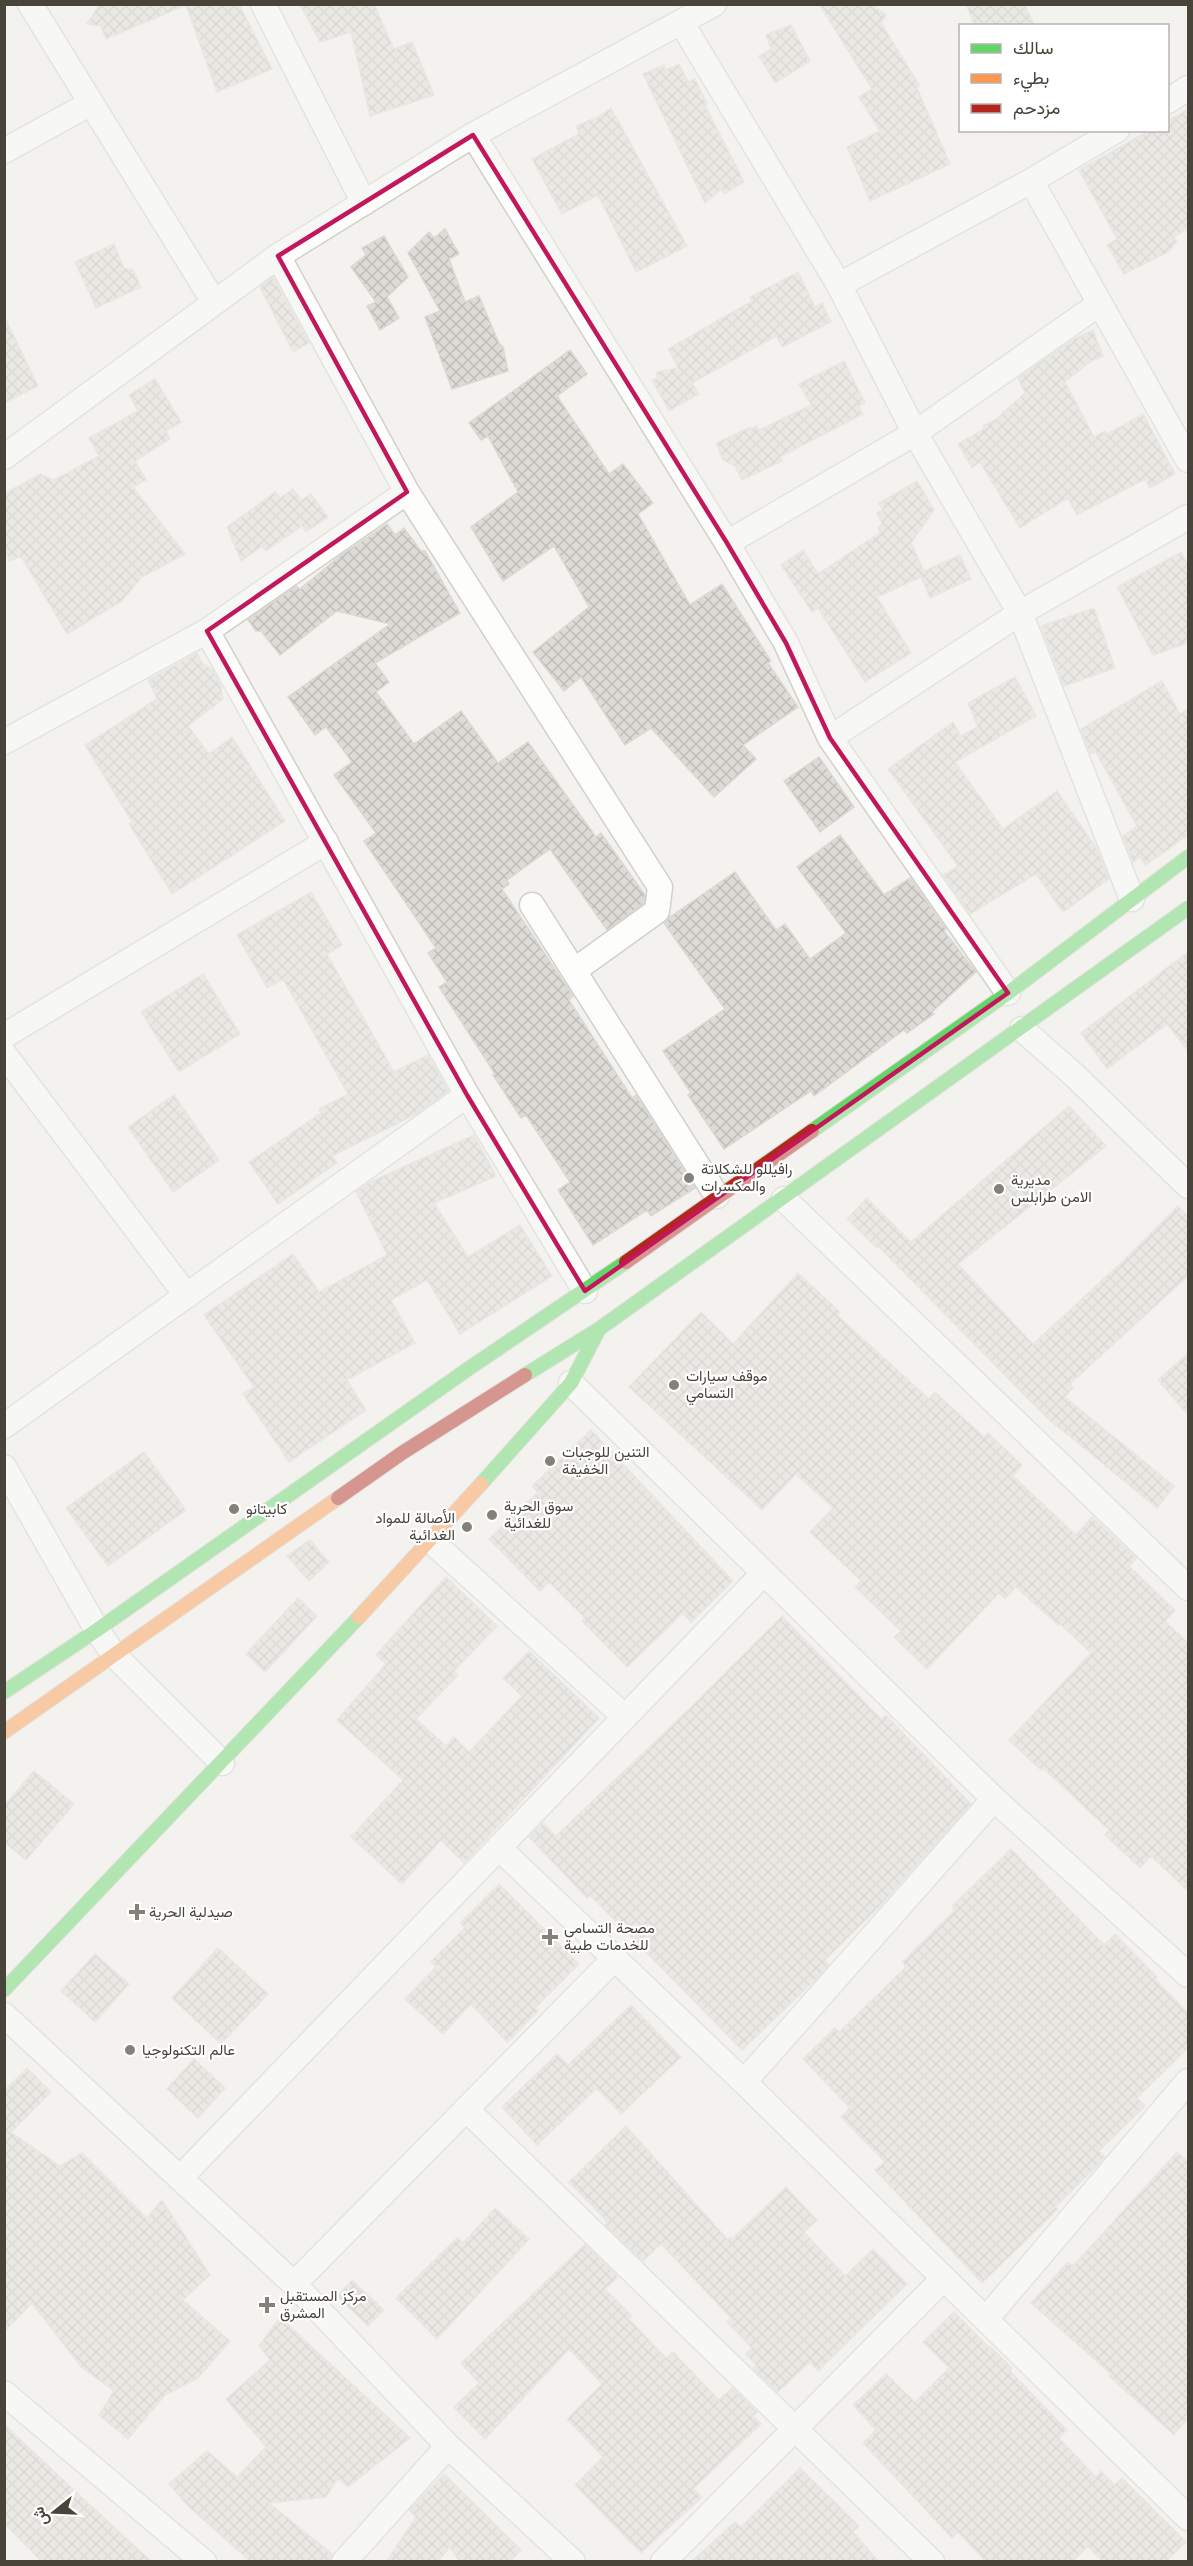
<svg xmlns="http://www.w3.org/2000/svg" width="1193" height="2566" font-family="Quicksand,Vazirmatn,sans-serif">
<defs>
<pattern id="building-cross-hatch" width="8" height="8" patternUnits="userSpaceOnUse" patternTransform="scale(1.5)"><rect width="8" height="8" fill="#dddbd6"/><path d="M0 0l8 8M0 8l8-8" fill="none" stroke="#bfbdb8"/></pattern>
</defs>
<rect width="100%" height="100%" fill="#f3f2ee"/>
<path fill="url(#building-cross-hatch)" stroke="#dbd9d4" stroke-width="1.5" d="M100 4H239L272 69 217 92 186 5 106 39 101 26 87 24Z
M300 4H374L394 49 412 42 434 95 370 116 351 32 320 42Z
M819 4H871L886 15 881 23 920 86 917 88 950 164 870 201 847 147 880 131 859 97 872 89Z
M966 4H1024L1035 26H975Z
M791 25 810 61 775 83 759 56 771 49 766 35Z
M679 64 688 82 695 79 707 104 705 105 744 182 724 194 722 189 705 203 643 74 664 65 666 70Z
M611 108 687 246 636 272 598 195 562 214 532 159 579 134 576 126 598 117Z
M1188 109V228L1174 237 1177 242 1168 252 1124 274 1107 245 1117 239 1079 170 1150 130H1167V121Z
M445 229 459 254 449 259 465 302 479 296 499 343 503 347 508 371 452 389 425 317 440 311 408 253 429 232 434 238Z
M384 236 408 277 387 297 399 318 380 330 367 306 376 302 351 267 366 255 362 248Z
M114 244 124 268 133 270 141 287 96 308 75 262Z
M798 272 815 307 822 303 831 322 782 347 776 336 692 383 699 394 669 411 652 380 658 378 656 372 678 368 668 349 752 301 750 297Z
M273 277 309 343 293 352 260 287Z
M4 316 38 386 4 403Z
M1093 330 1103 356 1090 362 1065 382 1094 437 1105 431 1107 434 1143 414 1175 474 1150 488 1145 479 1077 515 1068 498 1020 528 980 462 972 468 958 444 984 429 983 426 995 420 1025 393 1018 378 1076 338Z
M570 350 587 374 557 396 609 474 623 464 653 503 638 514 690 605 722 584 771 661 768 663 798 707 743 745 756 759 714 797 651 728 625 745 581 677 564 691 533 652 589 607 554 546 503 581 471 527 518 492 488 436 481 440 469 423Z
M844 361 865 403 859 406 863 414 780 457 782 461 742 480 735 466 723 460 716 443 750 427 751 429 757 426 759 430 811 405 799 384Z
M155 379 181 422 166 431 170 439 135 461 146 480 133 487 185 554 142 577 122 601 67 634 21 556 10 561 4 549V494L40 474 54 480 99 456 89 438 138 411 129 395Z
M917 481 934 510 911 543 924 571 960 555 971 579 930 598 921 577 877 597 911 653 865 682 818 608 812 612 781 565 803 550 818 574 880 533 878 528 882 523 877 513 883 510 879 503Z
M293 489 301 500 311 494 328 517 306 532 302 526 266 551 262 546 241 561 227 527 275 492 280 498Z
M387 524 395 535 404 528 421 551H425L460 613 375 663 389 682 376 692 414 744 461 711 498 763 528 742 596 837 601 833 645 895 644 903 607 930 550 849 507 880 509 884 502 889 573 996 569 1000 632 1098 636 1095 695 1188 651 1216 647 1210 593 1245 558 1190 570 1182 526 1115 521 1118 493 1075 495 1074 439 987 447 982 428 953 436 948 364 841 376 833 334 775 352 762 326 727 315 735 288 697 390 624 337 611 280 655 261 631H256L248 620 296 586 300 589 340 556Z
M1181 552 1188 565V643L1153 655 1117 587Z
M1094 608 1115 668 1064 686 1041 626Z
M197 653 203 664 212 669 221 686 223 699 188 726 209 754 232 737 285 821 172 894 129 824 132 822 85 745 157 699 148 680Z
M1015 677 1036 716 955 762 1003 829 1057 791 1097 849 1109 879 1063 912 1036 874 970 914 943 875 958 866 888 769 953 722 961 736 978 727 968 703Z
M1162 681 1180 714 1188 709V835L1146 865 1140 857 1133 862 1123 836 1137 826 1095 751 1090 754 1081 729Z
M819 757 854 807 820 832 784 781Z
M840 835 884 895 910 878 946 929 944 931 976 972 932 1012 934 1014 907 1033 904 1030 814 1096 811 1091 724 1149 688 1095 691 1093 663 1051 725 1009 664 923 670 917 735 872 776 930 785 924 810 959 846 933 797 867Z
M311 892 342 945 327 954 394 1072 428 1055 448 1091 414 1115 332 1156 337 1163 278 1204 249 1162 321 1113 319 1109 348 1094 283 979 267 988 237 935Z
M1188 952V1051L1167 1024 1107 1069 1081 1033Z
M203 974 240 1034 179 1072 141 1012Z
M174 1095 219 1160 173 1192 128 1127Z
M1069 1106 1106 1146 958 1264 1033 1344 1123 1261 1178 1206 1188 1216V1276L1070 1384 1073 1387 1065 1397 1174 1486 1157 1508 1047 1418 878 1246 877 1248 847 1219 867 1198 911 1242Z
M474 1135 496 1176 434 1203 468 1257 520 1225 552 1276 460 1334 427 1280 391 1300 415 1343 347 1380 366 1410 289 1462 243 1394 254 1387 204 1315 293 1254 319 1292 387 1255 356 1192 368 1183Z
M798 1273 840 1312 837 1315 929 1399 935 1392 984 1437 988 1433 1022 1465 1013 1476 1076 1535 1092 1517 1137 1558 1129 1566 1175 1610 1165 1621 1188 1643V1891L1151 1856 1140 1868 1105 1835 1109 1830 1043 1768 1041 1770 1009 1740 1091 1653 1060 1624 1058 1625 1016 1587 1005 1599 999 1593 927 1669 894 1637 901 1631 855 1587 861 1581 810 1532 833 1508 796 1474 762 1510 629 1387 701 1312 733 1344Z
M1188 1353V1415L1158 1380Z
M591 1430 733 1581 691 1622 683 1613 627 1667 582 1621 585 1618 549 1582 540 1591 489 1539 538 1492 532 1486Z
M144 1452 186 1510 108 1566 66 1508Z
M310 1540 329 1562 309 1581 287 1556Z
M446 1577 497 1626 454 1671 458 1675 416 1719 446 1746 454 1737 469 1752 522 1696 503 1678 529 1651 599 1718 464 1863 441 1840 402 1884 351 1837 403 1780 337 1720 386 1664 376 1655Z
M298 1598 317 1616 265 1672 246 1654Z
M782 1616 881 1719 886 1715 971 1804 878 1908 825 1960 829 1965 815 1980 742 2050 590 1895 587 1898 529 1837 543 1823 556 1836 688 1710Z
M34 1771 74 1804 26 1860 4 1842V1806Z
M1011 1849 1104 1945 1115 1934 1157 1977 1155 1979 1188 2013V2048L1137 2098 1145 2106 1099 2151 1105 2157 1100 2163 1055 2207 1058 2209 982 2283 875 2170 885 2162 841 2117 850 2108 803 2059 835 2028 839 2032 906 1967 902 1962 955 1910 952 1906Z
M499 1884 579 1964 535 2008 538 2011 507 2042 471 2004 443 2034 405 1999 436 1967 431 1961 465 1928 460 1923Z
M218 1948 268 1994 221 2044 172 1998Z
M95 1954 129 1984 95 2022 61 1991Z
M631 2005 681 2057 621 2114 597 2088 537 2145 502 2107 557 2054 568 2065Z
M194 2059 225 2088 198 2118 167 2089Z
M27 2068 51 2092 11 2132 60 2166 82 2153 147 2218 162 2200 210 2275 183 2300 230 2341 198 2378 165 2395 128 2439 99 2415 114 2391 81 2367 32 2303 4 2332V2091Z
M626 2126 728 2240 730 2237 732 2239 786 2187 817 2220 804 2232 845 2276 873 2249 907 2284 818 2371 810 2362 778 2392 753 2368 756 2365 746 2354 752 2348 727 2322 731 2318 661 2244 643 2261 605 2225 607 2223 605 2219 569 2182Z
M1177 2152 1188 2162V2418L1174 2435 1109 2376 1111 2374 1031 2303 1068 2262 1073 2266Z
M495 2208 529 2239 437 2339 396 2298 458 2237 463 2243Z
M585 2244 618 2277 605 2289 632 2316 629 2319 666 2358 673 2352 719 2400 732 2388 757 2412 753 2416 761 2424 693 2489 702 2497 641 2553 575 2485 603 2457 567 2419 602 2384 569 2349 485 2439 454 2407 479 2383 461 2363Z
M352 2280 384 2310 368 2326 337 2296Z
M954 2312 990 2348 991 2347 1012 2368 1010 2371 1067 2430 1059 2438 1096 2477 1101 2471 1114 2485 1122 2478 1186 2542 1165 2562H1103L1088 2546 1072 2562H986L958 2532 952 2538 863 2443 876 2430 853 2405 886 2374 915 2402 949 2368 923 2342Z
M280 2317 410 2438 348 2487 338 2478 326 2497 269 2503 332 2554 330 2562H251L188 2506 169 2484 207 2451 237 2477 266 2447 226 2399 270 2360 259 2346Z
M4 2424 77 2493 152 2562H42L4 2523Z
M800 2468 859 2526 853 2532 879 2562H691L735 2522 741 2527Z
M444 2474 521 2550 509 2562H460L450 2547 437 2562H386L416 2517 409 2510Z"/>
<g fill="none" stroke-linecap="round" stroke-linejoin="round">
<g stroke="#d1d0cc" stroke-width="27">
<path id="street" d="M30 4 214 302
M263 4 364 203
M681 22 839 285 915 433 1020 613 1132 899
M1168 101 1188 88
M473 135 727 543 786 643 830 738 1008 993
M4 151 91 103
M1031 181 1188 460
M278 256 407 492 660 887 657 911 575 970
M839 285 1031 181 1117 130
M4 457 278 256 473 135 714 4
M727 543 915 433 1099 304
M207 631 407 492
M830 738 1020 613 1188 517
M4 742 207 631 467 1095
M532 905 717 1196
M1022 1029 1074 1075 1188 1186
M4 1036 326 842
M4 1054 187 1296
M784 1199 1188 1588
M571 1383 994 1799 1188 1975
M4 1426 467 1095 585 1291
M4 1467 97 1630 114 1655 222 1763
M431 1541 625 1717
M500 1849 744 2082 1188 2518
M4 2015 294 2284 448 2446 573 2562
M744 2082 994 1799
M467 2110 932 2562
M181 2177 763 1574
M294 2284 615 1958
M986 2319 1188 2081
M4 2393 204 2562
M344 2562 448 2446
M663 2562 944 2278"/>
</g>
<g stroke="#d1cfc5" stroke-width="16">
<path id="fast" d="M812 1131 1008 993 1188 857
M525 1375 599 1329 1188 908
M481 1484 571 1383 599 1329
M4 1692 97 1630 468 1369 626 1262
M4 1990 359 1617"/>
</g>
<g stroke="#d1cfc5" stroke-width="16">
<path id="slow" d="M359 1617 481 1484
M4 1732 338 1498"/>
</g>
<g stroke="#d1cfc5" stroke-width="16">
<path id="jam" d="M626 1262 812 1131
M338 1498 402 1453 525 1375"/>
</g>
<use href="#street" stroke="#fdfdfc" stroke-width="24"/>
<use href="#fast" stroke="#63d668" stroke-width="14"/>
<use href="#slow" stroke="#ff974d" stroke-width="14"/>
<use href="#jam" stroke="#b3261e" stroke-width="14"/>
</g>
<path d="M0 0H1193V2566H0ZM473 135 727 543 786 643 830 738 1008 993 585 1291 467 1095 207 631 407 492 278 256Z" fill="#f3f2ee" fill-opacity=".55" fill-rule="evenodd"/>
<path fill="none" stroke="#c2185b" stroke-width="4.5" stroke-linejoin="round" d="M473 135 727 543 786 643 830 738 1008 993 585 1291 467 1095 207 631 407 492 278 256Z"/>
<g fill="#848179" stroke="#fff" stroke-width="2">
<circle cx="689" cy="1178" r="6"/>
<circle cx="999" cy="1189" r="6"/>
<circle cx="674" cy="1385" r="6"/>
<circle cx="550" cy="1461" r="6"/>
<circle cx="234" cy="1509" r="6"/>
<circle cx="492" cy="1515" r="6"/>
<circle cx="467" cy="1527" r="6"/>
<path d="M134 1903h6v6h6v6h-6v6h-6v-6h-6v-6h6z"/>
<path d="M547 1928h6v6h6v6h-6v6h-6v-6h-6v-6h6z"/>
<circle cx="130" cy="2050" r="6"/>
<path d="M264 2296h6v6h6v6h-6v6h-6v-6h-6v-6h6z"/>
</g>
<g text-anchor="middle" stroke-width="4.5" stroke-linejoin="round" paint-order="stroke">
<g font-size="15" fill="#49443a" stroke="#fff" text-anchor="start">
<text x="701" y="1174">رافيللو للشكلاتة<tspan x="701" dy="17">والمكسرات</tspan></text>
<text x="1011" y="1185">مديرية<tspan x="1011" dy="17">الامن طرابلس</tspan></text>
<text x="686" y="1381">موقف سيارات<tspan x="686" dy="17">التسامي</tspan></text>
<text x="562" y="1457">التنين للوجبات<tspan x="562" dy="17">الخفيفة</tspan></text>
<text x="504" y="1511">سوق الحرية<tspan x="504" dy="17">للغدائية</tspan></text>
<text x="246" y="1514">كابيتانو</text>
<text x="455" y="1523" text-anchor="end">الأصالة للمواد<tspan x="455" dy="17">الغدائية</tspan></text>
<text x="149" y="1917">صيدلية الحرية</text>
<text x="564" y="1933">مصحة التسامي<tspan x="564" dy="17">للخدمات طبية</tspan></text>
<text x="142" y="2055">عالم التكنولوجيا</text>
<text x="280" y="2301">مركز المستقبل<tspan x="280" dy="17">المشرق</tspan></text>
</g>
</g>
<rect width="1193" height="2566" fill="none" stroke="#49443a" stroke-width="12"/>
<rect x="959" y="24" width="210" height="108" fill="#ffffff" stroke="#b6b4b0" stroke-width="1.5"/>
<rect x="971" y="44" width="30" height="9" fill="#63d668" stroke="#b6b4b0" stroke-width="1.5"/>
<text x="1013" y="54" font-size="18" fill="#49443a">سالك</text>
<rect x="971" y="74" width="30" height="9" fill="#ff974d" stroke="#b6b4b0" stroke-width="1.5"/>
<text x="1013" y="84" font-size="18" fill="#49443a">بطيء</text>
<rect x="971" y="104" width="30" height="9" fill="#b3261e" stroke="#b6b4b0" stroke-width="1.5"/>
<text x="1013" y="114" font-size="18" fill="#49443a">مزدحم</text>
<g transform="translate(54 2512) rotate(252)" stroke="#ffffff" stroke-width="4.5" paint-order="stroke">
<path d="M0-4.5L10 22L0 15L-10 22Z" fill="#49443a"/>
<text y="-9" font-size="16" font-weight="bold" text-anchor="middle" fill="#49443a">ش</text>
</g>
</svg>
